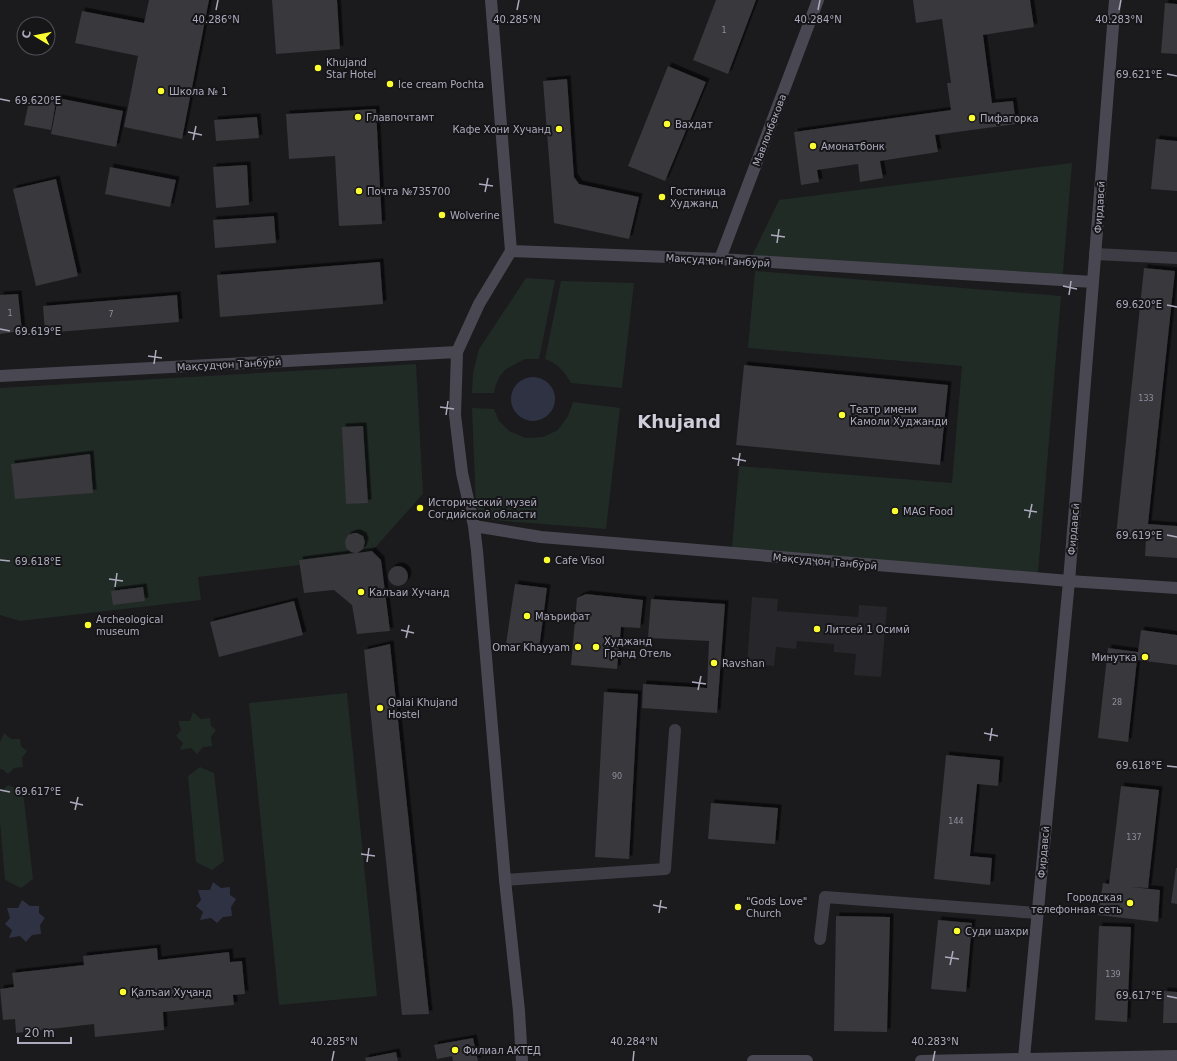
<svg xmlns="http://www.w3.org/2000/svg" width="1177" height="1061" font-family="'DejaVu Sans',sans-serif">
<defs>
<filter id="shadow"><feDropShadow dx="3.5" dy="-3.5" stdDeviation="0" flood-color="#0009"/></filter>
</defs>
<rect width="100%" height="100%" fill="#1b1a1d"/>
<path fill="#27262a" d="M752 597 778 599 777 611 858 617 859 605 887 607 881 677 854 675 856 654 834 652V644L797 641 796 649 776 647 774 666 747 664Z"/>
<path fill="#212b26" d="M1072 163 1062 283 750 260 779 200Z
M755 271 1061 296 1038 573 732 548 739 466 952 483 962 366 748 348Z
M526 278 555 280 539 359H525L506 369 500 376 496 384 494 393H472L473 373 479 349Z
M561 281 634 283 622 388 571 383C565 372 557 363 545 359Z
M416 364 423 494 372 551 300 560V565L198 577 201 600 20 621 0 615V388Z
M573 402 620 408 606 529 493 520 480 513 476 507 472 408 494 409 499 421 509 431 526 438 543 437 558 430 568 416Z
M347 693 377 996 279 1005 249 703Z
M193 712 201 719 210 718 211 726 216 730 211 737 212 746 203 747 197 754 191 748 180 750 183 743 176 736 181 730 178 721H190Z
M4 733 11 739H20L21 746 27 751 22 758 23 767 14 768 8 774 2 769H0V742Z
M200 767 214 773 224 861 212 870 196 862 188 776Z
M8 785 23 791 33 879 21 888 5 880 0 822V792Z"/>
<path fill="#2e3243" d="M511 399a22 22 0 1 1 44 0a22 22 0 1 1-44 0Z
M213 882 221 888 230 887V895L236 899 231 907 232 916 223 917 217 923 211 918 200 920 203 912 196 906 201 900 198 890H210Z
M22 900 30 906H39V913L45 918 40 925 41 934 32 935 26 942 20 936 9 938 12 930 5 924 10 918 7 908H18Z"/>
<path fill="#38373c" filter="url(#shadow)" d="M149 0H209L182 139 124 127 138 56 75 43 82 11 144 23Z
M272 0H337L340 49 276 54Z
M716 0H756L728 74 693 60Z
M913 0H1030L1034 27 983 35 992 103 1013 101 1016 124 935 135 938 152 880 161 883 178 860 182 858 164 817 170 819 182 801 185 794 132 951 110 947 83H951L942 19 916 23Z
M1165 3 1177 4V54L1161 53Z
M668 66 706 82 665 181 628 166Z
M567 79 574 177 579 184 639 197 629 239 554 223 543 81Z
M30 97 56 102 51 130 24 125Z
M58 98 123 111 116 147 51 134Z
M376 109 382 224 339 226 335 156 289 159 286 114Z
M257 117 259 138 216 141 214 120Z
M1156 139 1177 141V191L1151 189Z
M247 165 249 205 216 208 213 167Z
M110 167 176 180 170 207 105 194Z
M56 179 78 276 36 286 13 189Z
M274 216 276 243 215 248 213 220Z
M380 262 383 304 220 317 217 275Z
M1144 268 1175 271 1148 524 1177 526V558L1145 556 1146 539 1116 536Z
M18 294 22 331 0 334V295Z
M177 295 179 322 45 333 43 306Z
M744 365 948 385 940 465 736 445Z
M363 426 368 503 346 504 342 427Z
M90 454 93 493 15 499 11 464Z
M354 533H357L363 536 365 542 363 549 357 553 372 551 381 560 390 631 357 634 352 605 334 590 304 593 299 560 355 553 351 552 346 548 345 541 348 535Z
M388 576a10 10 0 1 1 20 0a10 10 0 1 1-20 0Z
M515 584 547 588 539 649 506 644Z
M143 587 145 601 113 605 111 591Z
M586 594 643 600 640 628 621 627 617 669 571 665 577 598Z
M651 599 725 604 717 713 642 708 643 684 707 688 709 641 648 638Z
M294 601 303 635 219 657 210 622Z
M1141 630 1177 635V665L1137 660 1128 742 1098 738 1108 648 1138 652Z
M390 644 429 1014 402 1015 364 650Z
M604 692 638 694 629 859 595 857Z
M946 755 1000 760 998 786 977 784 970 856 992 858 990 885 934 879Z
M1121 786 1159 790 1148 888 1131 887 1160 890 1158 922 1098 915 1103 883 1109 884Z
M711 803 778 808 775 844 708 839Z
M1176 868H1177V904L1171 903Z
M836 916 890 917 887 1032 834 1031Z
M938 920 972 923 966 992 931 989Z
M1099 926 1131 927 1127 1022 1095 1020Z
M157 948 158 960 229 952 230 962 242 961 245 994 233 995 234 1005 163 1012 164 1030 95 1037 94 1024 16 1033 15 1019 3 1020 0 989 14 987 12 973 84 965 83 956Z
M1164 991 1177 992V1023H1163Z
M473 1038 478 1061H453L452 1056 437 1059 434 1045Z
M396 1052 398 1061H366L365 1058Z"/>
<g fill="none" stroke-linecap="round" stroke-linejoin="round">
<path stroke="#3e3c44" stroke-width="12" d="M1095 254 1177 258
M505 880 665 869 675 730
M820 939 825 897 1037 913"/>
<path stroke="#494852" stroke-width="12" d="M491 0 511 251 479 304 457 352 455 415 462 473 474 526 477 551 505 880 519 1011 522 1061
M511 251 720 259 1093 282
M720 259 818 0
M0 376 457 352
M474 526 541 537 1069 581 1177 588
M1024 1058 1069 581 1093 282 1115 0
M753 1061H807
M921 1061 1177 1056"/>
</g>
<path fill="none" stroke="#acabbd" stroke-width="1.5" d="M216 10 218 0M517 10 519 0M818 10 820 0M1119 10 1121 0M1167 74 1177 76M0 99 10 101M188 132 202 135M193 140 196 126M479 184 493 186M485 192 488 178M771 235 785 237M777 243 779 229M1063 286 1077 289M1069 295 1071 281M1167 305 1177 307M0 329 10 331M148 356 162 358M154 364 156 350M440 407 454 409M446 415 448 401M732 458 746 461M738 466 740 453M1024 510 1037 512M1029 518 1032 504M1167 535 1177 537M0 560 10 561M109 579 123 581M115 587 117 573M401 630 414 633M406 638 409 625M692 682 706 684M698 690 701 676M984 733 998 736M990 741 992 728M1167 766 1177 767M0 790 10 792M70 802 83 805M75 810 78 797M361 854 375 856M367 862 369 848M653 905 667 908M659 913 661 900M945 957 959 959M950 965 953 951M1167 996 1177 998M332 1061 334 1051M633 1061 634 1051M933 1061 935 1051"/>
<g fill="#fcff2f" stroke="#161518" stroke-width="1.5">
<circle cx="318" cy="68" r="4"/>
<circle cx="390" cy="84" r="4"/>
<circle cx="161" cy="91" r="4"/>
<circle cx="358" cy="117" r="4"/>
<circle cx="972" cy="118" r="4"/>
<circle cx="667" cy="124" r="4"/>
<circle cx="559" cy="129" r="4"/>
<circle cx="813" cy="146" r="4"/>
<circle cx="359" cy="191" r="4"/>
<circle cx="662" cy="197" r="4"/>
<circle cx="442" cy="215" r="4"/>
<circle cx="842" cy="415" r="4"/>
<circle cx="420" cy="508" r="4"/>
<circle cx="895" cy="511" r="4"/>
<circle cx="547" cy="560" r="4"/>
<circle cx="361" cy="592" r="4"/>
<circle cx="527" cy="616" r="4"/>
<circle cx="88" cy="625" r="4"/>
<circle cx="817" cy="629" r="4"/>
<circle cx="578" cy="647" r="4"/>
<circle cx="596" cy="647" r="4"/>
<circle cx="1145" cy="657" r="4"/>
<circle cx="714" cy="663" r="4"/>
<circle cx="380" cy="708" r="4"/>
<circle cx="1130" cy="903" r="4"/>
<circle cx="738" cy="907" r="4"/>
<circle cx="957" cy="931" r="4"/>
<circle cx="123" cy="992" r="4"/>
<circle cx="455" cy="1050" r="4"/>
</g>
<g text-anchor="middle" stroke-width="4" stroke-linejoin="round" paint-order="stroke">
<g font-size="8" fill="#8f8e9d">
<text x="724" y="33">1</text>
<text x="10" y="316">1</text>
<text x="111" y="317">7</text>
<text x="1146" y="401">133</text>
<text x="1117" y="705">28</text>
<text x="617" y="779">90</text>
<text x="956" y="824">144</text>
<text x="1134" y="840">137</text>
<text x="1113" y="977">139</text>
</g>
<g font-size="10" fill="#acabbd" stroke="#161518" text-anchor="start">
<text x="326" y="66">Khujand<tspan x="326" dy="12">Star Hotel</tspan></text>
<text x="398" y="88">Ice cream Pochta</text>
<text x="169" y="95">Школа № 1</text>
<text x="366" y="121">Главпочтамт</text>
<text x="980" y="122">Пифагорка</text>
<text x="675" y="128">Вахдат</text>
<text x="551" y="133" text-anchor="end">Кафе Хони Хучанд</text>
<text x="821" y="150">Амонатбонк</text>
<text x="367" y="195">Почта №735700</text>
<text x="670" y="195">Гостиница<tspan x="670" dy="12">Худжанд</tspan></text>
<text x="450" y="219">Wolverine</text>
<text x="850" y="413">Театр имени<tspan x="850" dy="12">Камоли Худжанди</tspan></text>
<text x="428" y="506">Исторический музей<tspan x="428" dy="12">Согдийской области</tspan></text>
<text x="903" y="515">MAG Food</text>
<text x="555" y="564">Cafe Visol</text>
<text x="369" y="596">Калъаи Хучанд</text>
<text x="535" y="620">Маърифат</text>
<text x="96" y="623">Archeological<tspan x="96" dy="12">museum</tspan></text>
<text x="825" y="633">Литсей 1 Осимӣ</text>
<text x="604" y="645">Худжанд<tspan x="604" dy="12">Гранд Отель</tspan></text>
<text x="570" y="651" text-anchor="end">Omar Khayyam</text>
<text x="1137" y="661" text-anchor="end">Минутка</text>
<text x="722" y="667">Ravshan</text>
<text x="388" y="706">Qalai Khujand<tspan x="388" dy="12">Hostel</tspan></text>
<text x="1122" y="901" text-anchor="end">Городская<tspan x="1122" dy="12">телефонная сеть</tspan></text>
<text x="746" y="905">"Gods Love"<tspan x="746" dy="12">Church</tspan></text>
<text x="965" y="935">Суди шахри</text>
<text x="131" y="996">Қалъаи Хуҷанд</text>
<text x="463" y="1054">Филиал AКТЕД</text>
</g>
<g font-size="10" fill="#acabbd" stroke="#161518">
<text transform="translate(769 130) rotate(-69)" y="4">Мавлонбекова</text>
<text transform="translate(1099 207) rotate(-86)" y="4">Фирдавсӣ</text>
<text transform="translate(718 260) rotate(3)" y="4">Мақсудҷон Танбӯрӣ</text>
<text transform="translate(229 364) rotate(-3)" y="4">Мақсудҷон Танбӯрӣ</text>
<text transform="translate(1073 529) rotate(-85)" y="4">Фирдавсӣ</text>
<text transform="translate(825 561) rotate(5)" y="4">Мақсудҷон Танбӯрӣ</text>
<text transform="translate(1043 852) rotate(-85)" y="4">Фирдавсӣ</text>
</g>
<g font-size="18" font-weight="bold" fill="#cecdd9" stroke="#161518">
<text x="679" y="428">Khujand</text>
</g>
</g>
<g font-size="10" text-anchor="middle" fill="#acabbd" stroke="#161518" stroke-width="4" stroke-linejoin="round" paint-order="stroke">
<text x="216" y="23">40.286°N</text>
<text x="517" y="23">40.285°N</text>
<text x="818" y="23">40.284°N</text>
<text x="1119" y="23">40.283°N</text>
<text x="1139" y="78">69.621°E</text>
<text x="38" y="104">69.620°E</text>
<text x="1139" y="308">69.620°E</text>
<text x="38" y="335">69.619°E</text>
<text x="1139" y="539">69.619°E</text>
<text x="38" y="565">69.618°E</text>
<text x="1139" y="769">69.618°E</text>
<text x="38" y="795">69.617°E</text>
<text x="1139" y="999">69.617°E</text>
<text x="334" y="1045">40.285°N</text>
<text x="634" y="1045">40.284°N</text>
<text x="935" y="1045">40.283°N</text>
</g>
<g transform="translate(36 36) rotate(280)"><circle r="19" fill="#161518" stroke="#52515a"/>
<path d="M0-3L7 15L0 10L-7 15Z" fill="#fcff2f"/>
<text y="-6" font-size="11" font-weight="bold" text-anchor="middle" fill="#acabbd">С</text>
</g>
<path d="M18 1037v6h53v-6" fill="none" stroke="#acabbd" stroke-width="2"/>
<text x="24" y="1037" font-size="12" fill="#acabbd" stroke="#161518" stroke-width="3" paint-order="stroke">20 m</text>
</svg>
